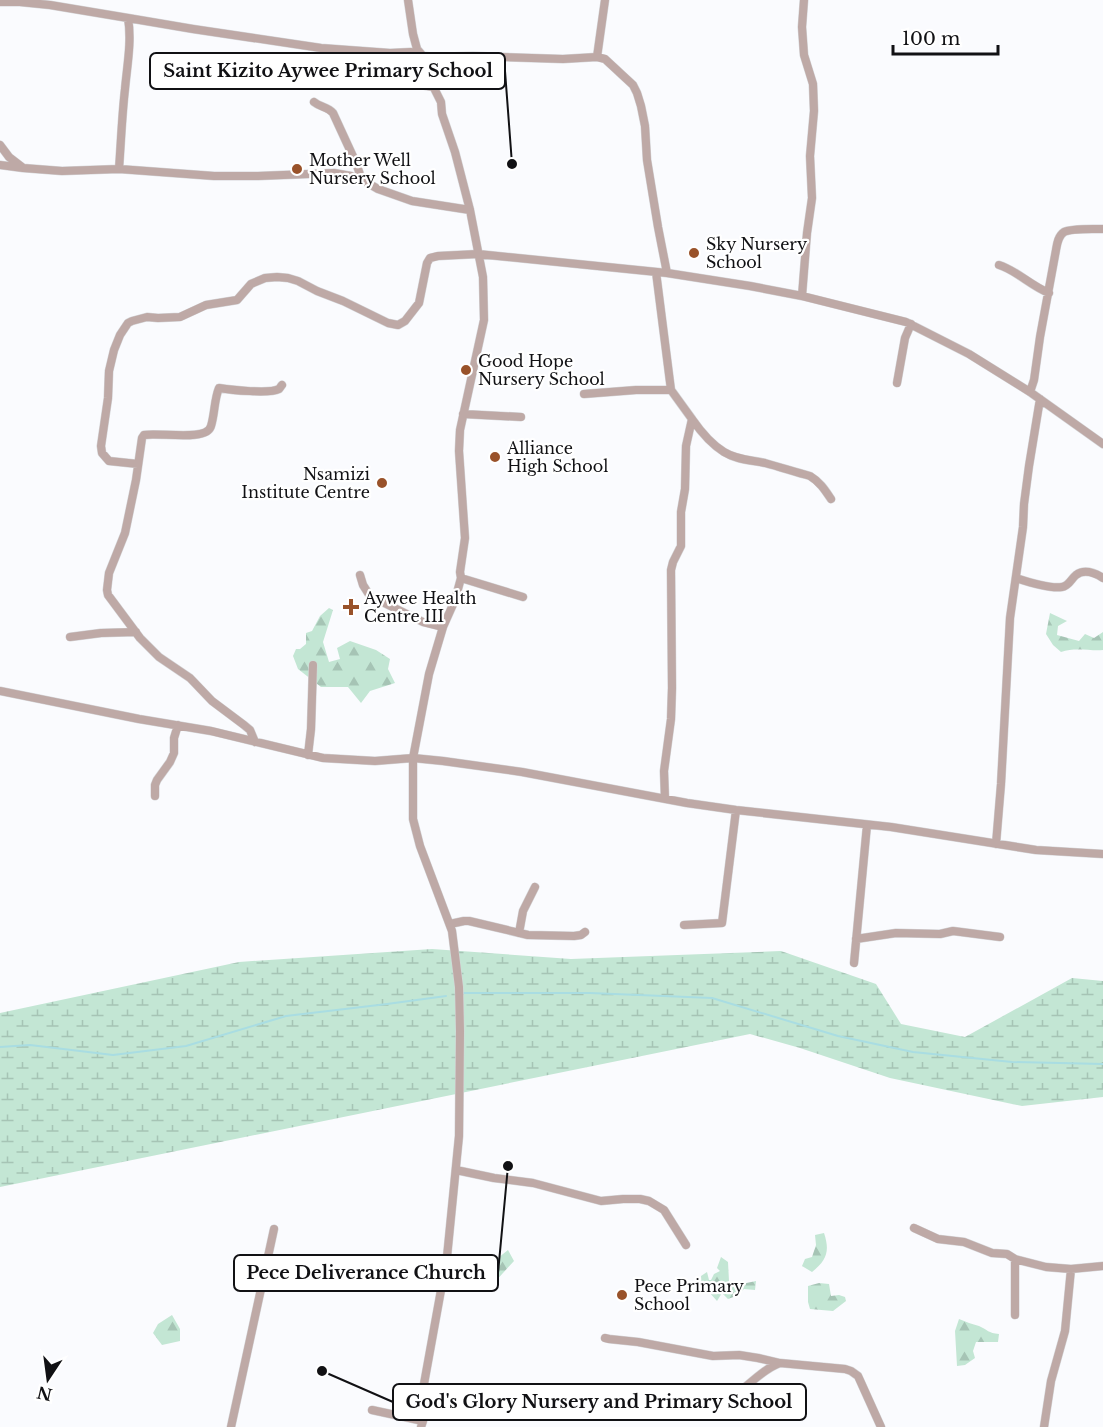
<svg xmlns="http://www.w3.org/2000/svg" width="1103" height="1427" font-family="'Libre Baskerville',serif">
<defs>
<pattern id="forest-firs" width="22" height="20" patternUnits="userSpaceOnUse" patternTransform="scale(1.5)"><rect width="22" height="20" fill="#c3e6d4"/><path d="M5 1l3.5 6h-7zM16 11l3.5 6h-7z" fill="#a6c4b5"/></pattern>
<pattern id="wetland-marsh" width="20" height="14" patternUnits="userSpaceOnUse" patternTransform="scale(1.5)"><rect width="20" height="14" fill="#c3e6d4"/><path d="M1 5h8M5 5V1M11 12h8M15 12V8" fill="none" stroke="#a6c4b5"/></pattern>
</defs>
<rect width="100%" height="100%" fill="#fafbfe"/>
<path fill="url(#forest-firs)" d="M329 608 333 610 323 642 329 662 340 659 337 648 350 641 376 650 390 659 388 669 395 683 370 691 361 703 348 687H321L298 669 293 656 296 649H300L306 644V633L312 631 320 616Z
M1050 613 1067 621 1058 626 1057 635 1079 641 1085 634 1094 638 1103 632V650C1089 651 1075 647 1061 652L1053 645 1046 634Z
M824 1233C830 1251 827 1260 812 1272L802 1266 805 1259 812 1257 816 1245 815 1235Z
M508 1250 514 1261 492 1285H485L470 1281V1266L472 1264 488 1272 498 1258Z
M721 1257 728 1262 729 1281 737 1285 756 1281 755 1290 744 1289 736 1296 728 1299 722 1293 717 1301 709 1292 702 1289 701 1276 707 1272 709 1280H711L714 1274 720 1271 717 1268Z
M819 1283 829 1284 831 1296 839 1295 845 1297 846 1301 833 1311 810 1309 808 1302V1286Z
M172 1315 180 1329V1341L162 1345 153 1333 158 1324Z
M959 1319C966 1322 972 1324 979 1326 988 1330 988 1333 999 1334L998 1342H976L973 1351 975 1358 965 1365 957 1366 955 1331Z"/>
<path fill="url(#wetland-marsh)" d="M432 949 571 959 781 951 876 984 901 1024 965 1037 1072 978 1103 981V1097L1022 1106 890 1078 800 1048 750 1034 0 1187V1013L239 962Z"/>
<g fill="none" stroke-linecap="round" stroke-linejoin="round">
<path stroke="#a9dde2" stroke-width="2" d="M460 993H590L712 998 838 1036 913 1052 1012 1062 1103 1064
M0 1047 30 1045 113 1055 186 1046 286 1016 387 1004 446 996"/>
<g stroke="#d5d6d9" stroke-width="9">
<path id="minor" d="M408 0 413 34 417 49 423 56 425 67 429 78 441 102 442 114 455 152 470 210 483 277 484 320 460 430 459 451 465 538 460 572 461 578 455 600 443 627 429 674 413 758V819L420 846 452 931 459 987 460 1031 459 1136 447 1257 418 1417 423 1421 421 1427
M0 2H20L50 5 128 18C132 41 127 66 125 89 122 115 121 142 119 169
M128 18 193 29 321 48 390 53 411 52 423 56 435 57 473 56 563 59 597 57 605 59 633 85 637 93 641 106 645 126 647 160 658 227 667 273
M597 57 605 0
M369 85C390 79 413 84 434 87
M314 102C320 107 328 107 333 113L356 163 362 180
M0 145 9 157 22 167
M0 165 23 168 62 171 119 169 214 176H258L334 173 351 176 366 182 378 189 412 201 470 210
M999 265C1016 270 1031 286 1049 293
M656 272 671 390 692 419 686 446 685 489 681 512V546L673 562 671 570 672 688 671 719 664 771 665 799
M802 296 807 233 812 198 810 156 814 111 813 84 804 55 802 27 804 0
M897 383 905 338 911 324
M1030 392 1034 380 1040 337 1056 250C1057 244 1058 236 1064 232 1071 228 1094 229 1103 229
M584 394 636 390H671
M463 414 521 417
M692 419C701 432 711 444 724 452 737 460 751 460 765 463 780 467 795 472 810 476 820 482 825 490 831 499
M138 464 109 461 102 453 101 446 108 398 109 371 114 350 120 335 128 323 132 321 147 317 158 318 180 317 206 305 237 300 251 284 265 278 277 277 288 278 298 281 317 291 343 301 388 323 398 325 405 321 419 303 427 263 430 258 438 256 478 254 667 273 750 286 802 296 906 322 969 354 1030 392 1103 444
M360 575 363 585 370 596 423 622 443 627
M461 578 523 597
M1016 578C1028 582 1049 589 1062 587 1069 586 1071 579 1076 575 1084 569 1095 573 1103 578
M70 637 101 633 136 632
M0 691 139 719 211 731 323 758 375 761 413 758 443 761 522 772 687 803 736 810 891 827 1036 850 1103 854
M255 742 250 730 244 725 212 701 190 678 159 657 140 638 108 595 107 590 109 573 125 533 136 480 142 438 144 435C159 432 207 442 211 426 215 413 214 400 219 388 231 390 270 394 279 389 280 388 281 386 282 385
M308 755 311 729 313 665
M155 796V785L157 780 170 762 174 753V738L178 725
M996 844 1001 784 1010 618 1023 527 1024 504 1029 466 1040 399
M450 924 464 921H469L528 935 574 936 581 935 585 932
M684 925 722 923 736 810
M519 933 523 911 535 887
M856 939 896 933 940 934 953 931 1000 937
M854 963 867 825
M456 1170 494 1178 533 1183 601 1201 623 1199H640L649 1201 664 1210 686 1245
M914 1228 938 1239 964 1242 992 1253 1007 1254 1015 1259 1046 1267 1071 1269 1103 1266
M1015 1259V1315
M605 1338 609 1339 638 1342 713 1356 739 1355 758 1358 779 1363
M739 1392C752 1382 765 1368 780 1363L845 1369 851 1371 858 1376 881 1427
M372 1410 423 1421
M231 1427 274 1229
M1044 1427 1051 1381 1065 1331 1071 1269"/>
</g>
<use href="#minor" stroke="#bea9a6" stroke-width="8"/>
</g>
<g fill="#99522a" stroke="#fff" stroke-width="2">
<circle cx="297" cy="169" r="6"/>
<circle cx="694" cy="253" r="6"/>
<circle cx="466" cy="370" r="6"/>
<circle cx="495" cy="457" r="6"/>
<circle cx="382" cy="483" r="6"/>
<path d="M348 598h6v6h6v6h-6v6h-6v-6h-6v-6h6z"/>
<circle cx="622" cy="1295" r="6"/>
</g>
<g text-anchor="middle" stroke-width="4.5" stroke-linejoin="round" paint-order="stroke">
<g font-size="16" fill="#111114" stroke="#fff" text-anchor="start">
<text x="309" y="166">Mother Well<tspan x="309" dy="18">Nursery School</tspan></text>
<text x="706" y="250">Sky Nursery<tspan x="706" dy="18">School</tspan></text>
<text x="478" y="367">Good Hope<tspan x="478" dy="18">Nursery School</tspan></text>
<text x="507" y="454">Alliance<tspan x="507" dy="18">High School</tspan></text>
<text x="370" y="480" text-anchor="end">Nsamizi<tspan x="370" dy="18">Institute Centre</tspan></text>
<text x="364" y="604">Aywee Health<tspan x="364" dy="18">Centre III</tspan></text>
<text x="634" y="1292">Pece Primary<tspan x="634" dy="18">School</tspan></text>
</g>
</g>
<path fill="none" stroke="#111114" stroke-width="2" d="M512 164L505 71M508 1166L498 1273M322 1371L393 1402"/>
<g fill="#111114" stroke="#fff" stroke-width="2">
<circle cx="512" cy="164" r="6"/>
<circle cx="508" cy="1166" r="6"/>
<circle cx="322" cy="1371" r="6"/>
</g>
<g fill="#fff" stroke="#111114" stroke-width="2">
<rect x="150" y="53" width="355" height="36" rx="6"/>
<rect x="234" y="1255" width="264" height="36" rx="6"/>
<rect x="393" y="1384" width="413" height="36" rx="6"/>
</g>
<g font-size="18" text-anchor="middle" font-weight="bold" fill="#111114">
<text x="328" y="77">Saint Kizito Aywee Primary School</text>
<text x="366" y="1279">Pece Deliverance Church</text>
<text x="599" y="1408">God's Glory Nursery and Primary School</text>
</g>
<g transform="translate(48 1379) rotate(193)" stroke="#ffffff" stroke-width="4.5" paint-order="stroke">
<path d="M0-4.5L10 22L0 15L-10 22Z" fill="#111114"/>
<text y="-9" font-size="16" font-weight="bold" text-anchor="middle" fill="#111114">N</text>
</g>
<path d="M893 45v9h105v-9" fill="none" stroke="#111114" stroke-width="3"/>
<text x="902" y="45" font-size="18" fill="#111114" stroke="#ffffff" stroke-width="4.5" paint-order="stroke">100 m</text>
</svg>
